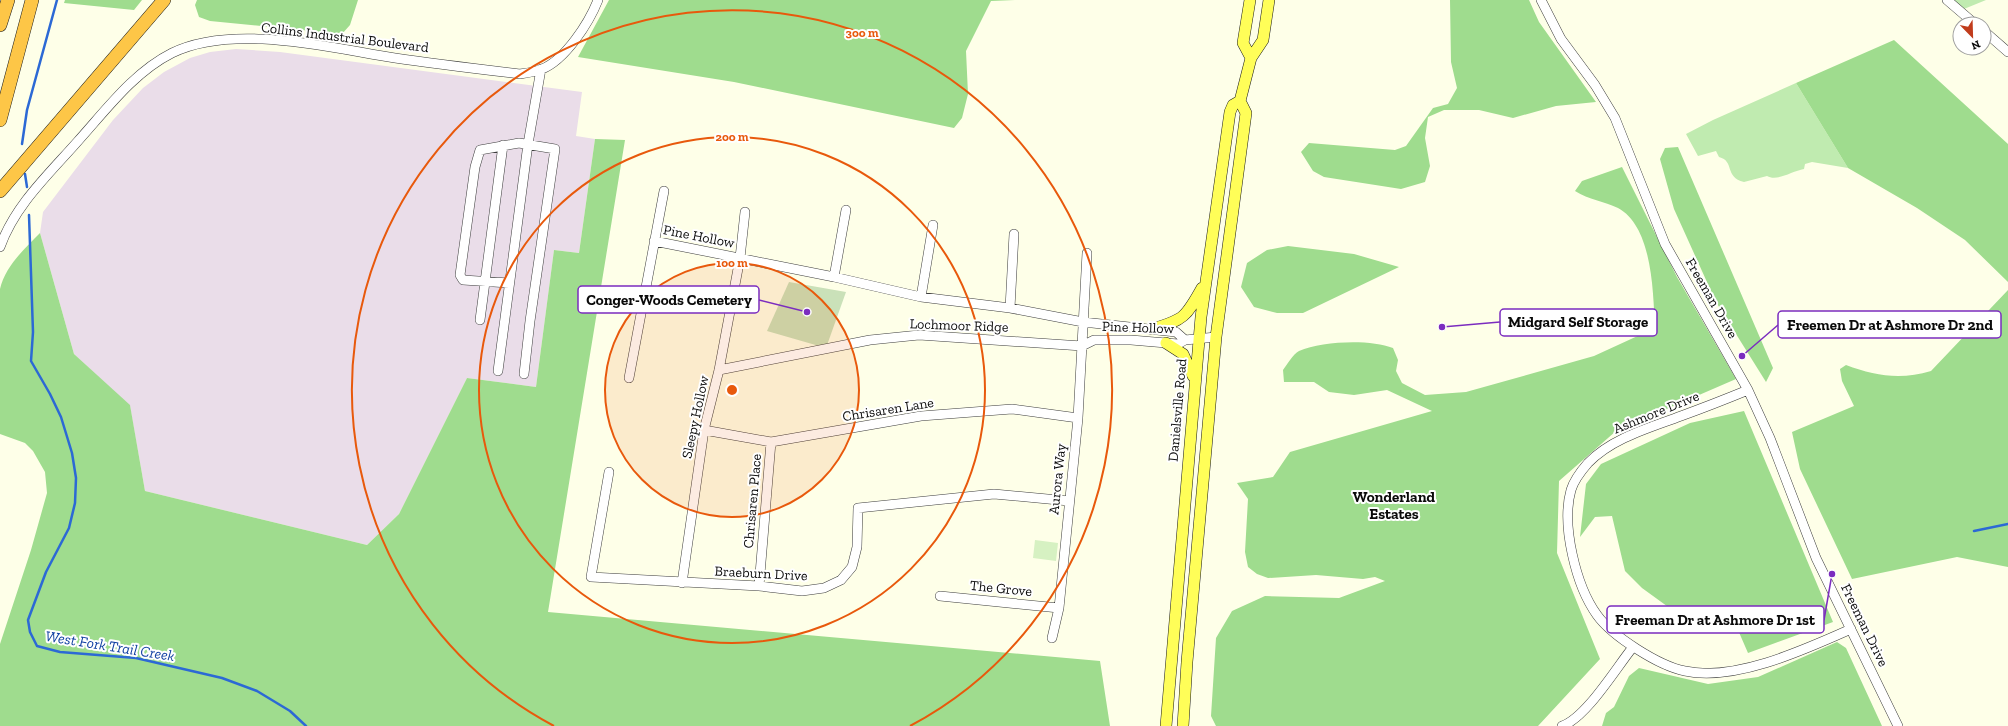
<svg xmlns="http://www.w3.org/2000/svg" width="2008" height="726" font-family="'Zilla Slab',serif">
<rect width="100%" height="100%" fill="#feffe8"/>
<path fill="#eadde9" d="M236 49 280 52 582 92 576 136 595 139 579 253 554 250 536 387 467 378 399 514 367 545 145 491 130 406 74 354 40 233 43 212 113 120 143 88 164 72 190 58 210 52Z"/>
<path fill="#c0ebb0" d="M1953 0H1986L1964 9Z
M1796 83 1848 168 1812 162 1805 164 1804 169C1792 171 1777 182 1767 176L1744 182C1724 177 1735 161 1719 157L1716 151 1698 156 1686 134 1713 120Z"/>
<path fill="#9fdc8e" d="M65 0H142L134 10 64 3Z
M197 0H358L350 25 342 34 210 21 199 17 195 5Z
M609 0H1015L991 1 966 51 968 94 962 118 954 128 734 82 578 57Z
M1450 0H1529L1539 22 1596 102 1556 106 1513 118 1479 110H1444L1428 117 1425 138 1430 166 1425 182 1401 189 1324 177 1313 171 1301 152 1309 143 1395 150 1406 146 1433 108 1448 104 1457 88 1451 62Z
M1894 40 2008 144V282L1965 240 1917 208 1848 168 1796 83Z
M595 139 625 140 548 612 1100 661 1110 726H0V644L31 550 47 493 45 472 33 451 25 443 0 434V289C5 267 24 249 40 233L74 354 130 405 145 491 367 545 399 514 467 378 536 387 554 250 579 253Z
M1678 147 1773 368 1766 382 1716 302 1674 209 1660 159 1665 148Z
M1622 167 1677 277 1736 379 1616 431 1559 481 1557 553 1600 659 1538 726H1216L1211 716 1216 638 1232 611 1265 596 1339 598 1385 581 1375 577 1363 579 1316 575 1268 578 1257 574 1248 567 1245 552 1248 499 1237 483 1273 477 1290 452 1432 411 1387 390 1354 395 1329 392 1314 382H1284L1283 370C1287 365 1293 354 1299 351 1322 341 1370 339 1393 348L1398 360 1396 371 1402 383 1425 395 1466 392 1594 356 1655 328C1653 293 1653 227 1618 208 1604 201 1589 200 1575 191L1582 181Z
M1288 246 1354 254 1399 267 1303 313H1277L1254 307 1241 287 1247 263 1267 250Z
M2008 290V567L1957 557 1852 579 1800 469 1792 432 1854 406 1842 381 1840 369 1846 365C1875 376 1901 380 1931 371Z
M1744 411 1833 622 1748 653 1738 630 1729 621 1705 623 1682 617 1642 588 1625 571 1612 516 1595 517 1580 537 1586 484 1601 464 1690 423Z
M1837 642 1846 648 1882 726H1602L1606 713 1614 707 1629 676 1639 668 1708 684 1758 677Z"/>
<path fill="#cae1b9" d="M789 282 846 292 826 348 767 331Z"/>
<path fill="#d6f1c2" d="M1035 540 1058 543 1056 561 1033 558Z"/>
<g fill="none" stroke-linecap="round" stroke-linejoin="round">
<path stroke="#2c69d5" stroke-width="2.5" d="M22 144 27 110 57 0
M25 174 27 187
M29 215 33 332 31 361 50 394 61 417 72 453 76 478 75 503 69 528 46 572 28 620 30 632 37 646 60 652 136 658 222 678 257 691 290 711 306 726
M1974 531 2008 524"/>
<g stroke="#3d3d3d" stroke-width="10">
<path id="minor" d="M1541 0 1561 39 1595 85 1615 118 1665 244 1748 390 1770 438 1816 558 1898 726
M1947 0 1975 24
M1984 31 2008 52
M654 241 834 277 921 297 1010 308 1083 322 1176 332 1185 340
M0 247C15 205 49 174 78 141 106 110 134 72 172 53 233 23 330 48 395 58 436 64 478 69 520 74 527 73 535 72 542 69 565 60 589 23 598 0
M834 277 846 210
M509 283 463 280 460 275 475 167 480 150 519 143 555 149 530 321 524 374
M921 297 933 225
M1010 308 1014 234
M480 320 503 145
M719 370 870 340 919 335 1082 346 1094 340H1131L1178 344 1185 340 1216 337
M498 371 528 144 541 69
M629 378 664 191
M1748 390C1726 399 1703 408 1681 416 1649 428 1612 438 1588 463 1581 471 1574 480 1571 490 1561 525 1576 586 1597 615 1612 636 1659 666 1685 671 1735 682 1806 649 1851 629
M704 430 771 442 921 416 1012 409 1078 418
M609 472 591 577 759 586 802 591 824 588 841 580 852 567 857 547 858 508 994 494 1069 501
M682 583 704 430 719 370 740 258 745 212
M759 586 771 442
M940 596 1059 608
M1052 638 1059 608 1078 418 1087 253
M1562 726C1586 718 1616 668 1633 647"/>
</g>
<g stroke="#1b1b1b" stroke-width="12">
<path id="major" d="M1250 0 1243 43 1251 58
M1152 329C1184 320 1186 317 1202 288
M1166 343 1183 354 1193 376
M1166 726 1201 317 1230 112 1233 105 1240 101
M1183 726 1187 662 1216 337 1246 113 1240 101 1251 58 1263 40 1269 0"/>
</g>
<g stroke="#1b1b1b" stroke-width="14">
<path id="highway" d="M0 25 8 0
M0 120 32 0
M0 191 164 0"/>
</g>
<use href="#minor" stroke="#fff" stroke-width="9"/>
<use href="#major" stroke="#fffe58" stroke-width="11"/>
<use href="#highway" stroke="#fdc647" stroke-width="13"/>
</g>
<circle cx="732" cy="390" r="127" fill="#e8590c" fill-opacity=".12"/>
<g fill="none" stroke="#e8590c" stroke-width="2">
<circle cx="732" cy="390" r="127"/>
<circle cx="732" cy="390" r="253"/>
<path d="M554 726A380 380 0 1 1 910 726"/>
</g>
<g text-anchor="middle" stroke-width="4" stroke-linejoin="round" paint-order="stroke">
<g font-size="14" fill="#0a0a0a" stroke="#fff">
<text transform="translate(345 37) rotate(7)" y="5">Collins Industrial Boulevard</text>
<text transform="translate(699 236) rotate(11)" y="5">Pine Hollow</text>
<text transform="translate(1712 298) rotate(60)" y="5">Freeman Drive</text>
<text transform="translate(959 325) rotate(2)" y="5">Lochmoor Ridge</text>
<text transform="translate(1138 327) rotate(2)" y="5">Pine Hollow</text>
<text transform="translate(888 409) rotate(-9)" y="5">Chrisaren Lane</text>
<text transform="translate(1177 410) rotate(-85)" y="5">Danielsville Road</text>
<text transform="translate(1656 412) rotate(-22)" y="5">Ashmore Drive</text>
<text transform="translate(695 417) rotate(-78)" y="5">Sleepy Hollow</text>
<text transform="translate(1057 479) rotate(-84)" y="5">Aurora Way</text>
<text transform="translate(752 501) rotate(-85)" y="5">Chrisaren Place</text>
<text transform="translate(761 573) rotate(3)" y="5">Braeburn Drive</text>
<text transform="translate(1001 588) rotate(6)" y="5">The Grove</text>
<text transform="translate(1865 625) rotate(64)" y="5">Freeman Drive</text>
</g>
<g font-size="15" font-weight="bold" fill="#0a0a0a" stroke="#fff">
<text x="1394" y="502">Wonderland<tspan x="1394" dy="17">Estates</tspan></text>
</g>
<g font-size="15" font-style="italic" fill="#0e3ea1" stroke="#fff">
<text transform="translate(110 646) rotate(9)" y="5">West Fork Trail Creek</text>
</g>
</g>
<circle cx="732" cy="390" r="6" fill="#e8590c" stroke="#fff" stroke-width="2"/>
<g font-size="12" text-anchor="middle" font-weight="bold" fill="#e8590c" stroke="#fff" stroke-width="4" stroke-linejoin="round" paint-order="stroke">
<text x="862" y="37">300 m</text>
<text x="732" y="141">200 m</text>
<text x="732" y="267">100 m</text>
</g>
<path fill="none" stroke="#7b2cbf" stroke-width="1.5" d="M807 312L759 300M1442 327L1500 322M1742 356L1778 325M1832 574L1824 620"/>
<g fill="#7b2cbf" stroke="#fff" stroke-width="1.5">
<circle cx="807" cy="312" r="4"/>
<circle cx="1442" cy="327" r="4"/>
<circle cx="1742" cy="356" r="4"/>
<circle cx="1832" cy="574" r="4"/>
</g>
<g fill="#fff" stroke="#7b2cbf" stroke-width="1.5">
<rect x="578" y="286" width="181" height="27" rx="4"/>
<rect x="1500" y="309" width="157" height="27" rx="4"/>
<rect x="1778" y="311" width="223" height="27" rx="4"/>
<rect x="1607" y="606" width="217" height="27" rx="4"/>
</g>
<g font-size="15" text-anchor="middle" font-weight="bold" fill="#0a0a0a">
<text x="669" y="305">Conger-Woods Cemetery</text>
<text x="1578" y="327">Midgard Self Storage</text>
<text x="1890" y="330">Freemen Dr at Ashmore Dr 2nd</text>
<text x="1715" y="625">Freeman Dr at Ashmore Dr 1st</text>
</g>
<g transform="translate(1972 36) rotate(157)"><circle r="19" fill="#ffffff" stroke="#9d9d9d"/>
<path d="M0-3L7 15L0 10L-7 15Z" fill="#c13c1c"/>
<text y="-6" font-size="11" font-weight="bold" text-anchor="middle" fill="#0a0a0a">N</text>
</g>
</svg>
